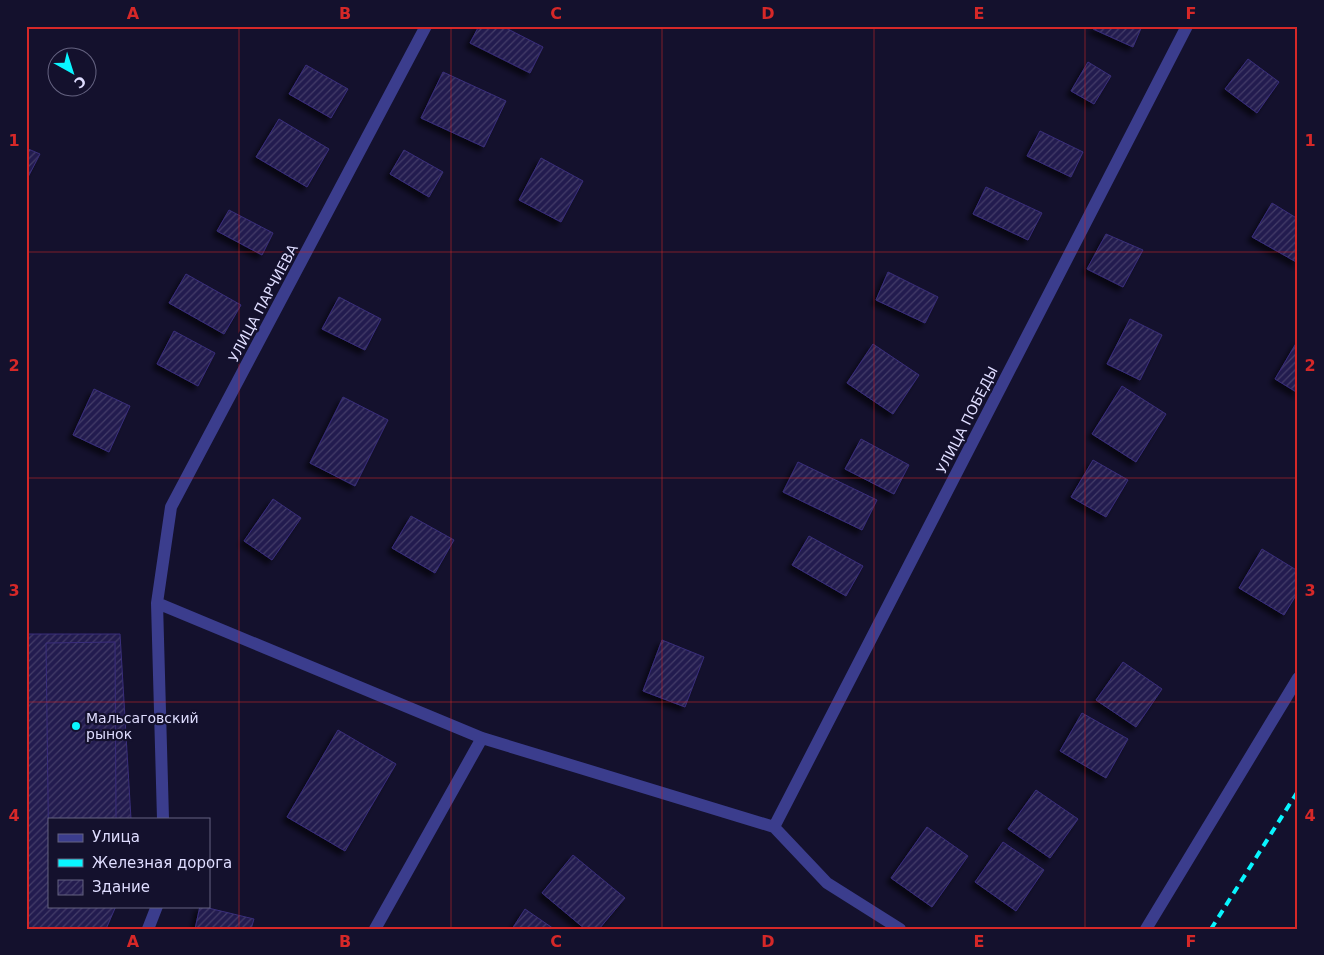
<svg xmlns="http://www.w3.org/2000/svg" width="1324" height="955" font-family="'DejaVu Sans',sans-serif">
<defs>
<pattern id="building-hatch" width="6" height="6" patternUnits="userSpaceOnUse" patternTransform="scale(1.25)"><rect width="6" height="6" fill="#241c4f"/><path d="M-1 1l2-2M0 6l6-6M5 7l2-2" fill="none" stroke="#433d69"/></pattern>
<filter id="shadow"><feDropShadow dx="-4.5" dy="4.5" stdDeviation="2.5" flood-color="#0009"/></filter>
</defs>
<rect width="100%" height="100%" fill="#14112d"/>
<path fill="url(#building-hatch)" stroke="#392e7b" filter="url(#shadow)" d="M479 26H502L543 47 530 73 470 43Z
M1094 26H1142L1133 47 1093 29Z
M1248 59 1279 82 1257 113 1225 89Z
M1088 62 1111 76 1094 104 1071 91Z
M306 65 348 89 331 118 289 94Z
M443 72 506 101 484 147 421 118Z
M279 119 329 149 307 187 256 157Z
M1040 131 1083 152 1071 177 1027 156Z
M26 148 40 154 26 181Z
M404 150 443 172 429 197 390 174Z
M541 158 583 181 561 222 519 200Z
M986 187 1042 213 1028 240 973 214Z
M1272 203 1298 219V263L1252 237Z
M229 210 273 233 262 255 217 231Z
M1106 234 1143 250 1123 287 1087 269Z
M888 272 938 297 925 323 876 300Z
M186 274 241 305 224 334 169 303Z
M339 297 381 319 365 350 322 329Z
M1130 319 1162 335 1140 380 1107 364Z
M174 331 215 353 198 386 157 364Z
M1298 340V393L1275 379Z
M873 344 919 375 893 414 847 383Z
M1122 386 1166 414 1136 462 1092 434Z
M94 389 130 406 109 452 73 435Z
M343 397 388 420 355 486 310 463Z
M861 439 909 465 894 494 845 469Z
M1093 460 1128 480 1106 517 1071 497Z
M798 462 877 500 862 530 783 492Z
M273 499 301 518 272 560 244 541Z
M411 516 454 540 435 573 392 548Z
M809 536 863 566 846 596 792 565Z
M1262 549 1298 571V592L1284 615 1239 588Z
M26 634H120L131 819H49V906H116L106 929H26Z
M662 640 704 657 685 707 643 691Z
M115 642 116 819H49V874L46 643Z
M1123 662 1162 689 1136 727 1096 700Z
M1082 713 1128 739 1106 778 1060 751Z
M338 730 396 764 345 851 287 817Z
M1036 790 1078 819 1050 858 1008 829Z
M927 827 968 856 932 907 891 878Z
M1003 842 1044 870 1016 911 975 882Z
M573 855 625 898 599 929H585L542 893Z
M200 906 254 919 251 929H195Z
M525 909 554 929H512Z"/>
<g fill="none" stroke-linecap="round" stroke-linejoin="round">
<path stroke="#3b3d8d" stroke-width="12" d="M157 603 482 738 774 827 827 883 900 929
M163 819 157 603 171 507 426 26
M774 827 1187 26
M148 929 157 906
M375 929 482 738
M1146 929 1298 678"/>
<path stroke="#09f5ff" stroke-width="4" stroke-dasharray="8 6" stroke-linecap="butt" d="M1211 929 1298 791"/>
</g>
<path fill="none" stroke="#d62828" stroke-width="1" stroke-opacity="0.55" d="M239 26V929M451 26V929M662 26V929M874 26V929M1085 26V929M26 252H1298M26 478H1298M26 702H1298"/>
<circle fill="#09f5ff" stroke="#14112d" stroke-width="2" cx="76" cy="726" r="5"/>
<g text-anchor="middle" stroke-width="4.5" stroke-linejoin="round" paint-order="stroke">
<g font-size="14" fill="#dfddff" stroke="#14112d">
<text transform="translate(263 303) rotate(-62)" y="5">УЛИЦА ПАРЧИЕВА</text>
<text transform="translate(967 420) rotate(-63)" y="5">УЛИЦА ПОБЕДЫ</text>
</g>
<g font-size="14" fill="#dfddff" stroke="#14112d" text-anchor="start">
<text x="86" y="723">Мальсаговский<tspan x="86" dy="16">рынок</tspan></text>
</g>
</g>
<rect width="1324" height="955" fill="none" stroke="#14112d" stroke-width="55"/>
<rect x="48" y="818" width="162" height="90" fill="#14112d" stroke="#656381"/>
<rect x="58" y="834" width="25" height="8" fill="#3b3d8d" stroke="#656381"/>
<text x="92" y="842" font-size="15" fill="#dfddff">Улица</text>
<rect x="58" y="859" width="25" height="8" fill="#09f5ff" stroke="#656381"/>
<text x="92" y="868" font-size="15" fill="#dfddff">Железная дорога</text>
<rect x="58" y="880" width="25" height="15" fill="url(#building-hatch)" stroke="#656381"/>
<text x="92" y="892" font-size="15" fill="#dfddff">Здание</text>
<g transform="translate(72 72) rotate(141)"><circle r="24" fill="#14112d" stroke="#656381"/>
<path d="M0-4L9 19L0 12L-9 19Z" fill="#09f5ff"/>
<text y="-8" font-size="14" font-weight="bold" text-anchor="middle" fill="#dfddff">С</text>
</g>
<rect x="28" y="28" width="1268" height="900" fill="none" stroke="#d62828" stroke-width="2"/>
<g font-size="16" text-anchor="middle" font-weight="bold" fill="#d62828">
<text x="133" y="19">A</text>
<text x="345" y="19">B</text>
<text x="556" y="19">C</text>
<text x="768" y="19">D</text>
<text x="979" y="19">E</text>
<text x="1191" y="19">F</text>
<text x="14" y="146">1</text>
<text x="1310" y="146">1</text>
<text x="14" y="371">2</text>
<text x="1310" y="371">2</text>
<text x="14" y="596">3</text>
<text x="1310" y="596">3</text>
<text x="14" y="821">4</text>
<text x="1310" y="821">4</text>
<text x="133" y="947">A</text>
<text x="345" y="947">B</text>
<text x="556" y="947">C</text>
<text x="768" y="947">D</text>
<text x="979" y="947">E</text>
<text x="1191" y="947">F</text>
</g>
</svg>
